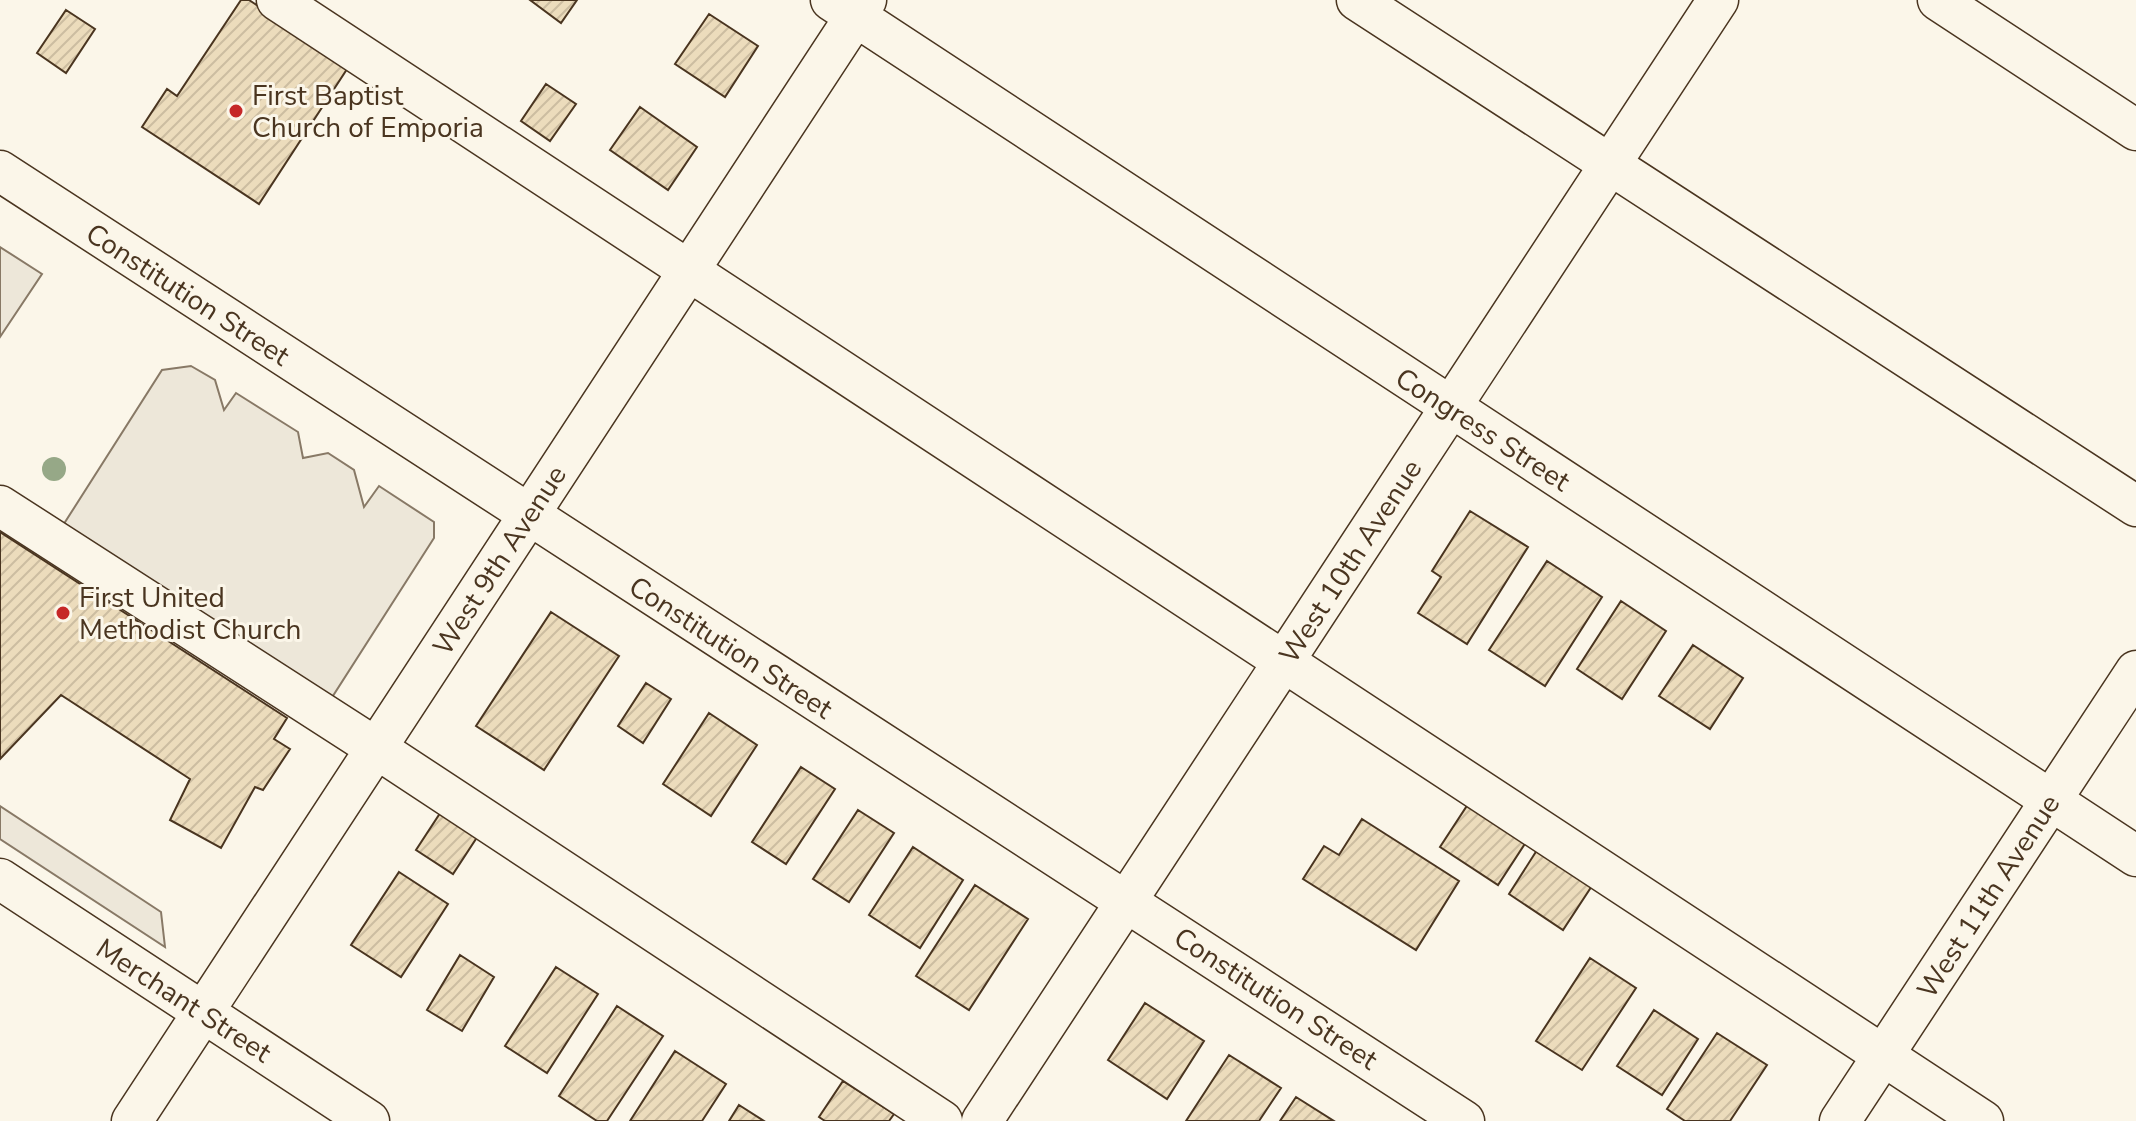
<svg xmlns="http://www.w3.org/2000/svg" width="2136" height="1121" font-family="'Nunito Sans',sans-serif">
<defs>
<pattern id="building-hatch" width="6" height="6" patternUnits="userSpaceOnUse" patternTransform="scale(2)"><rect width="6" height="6" fill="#ecdcbc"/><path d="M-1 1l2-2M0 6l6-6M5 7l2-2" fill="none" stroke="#ccbda1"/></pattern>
</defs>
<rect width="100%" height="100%" fill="#fbf6e9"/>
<path fill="#ede7d9" stroke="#887966" stroke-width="2" d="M0 247 42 274 0 337Z
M191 366 215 380 224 410 236 393 298 432 303 458 328 453 354 470 364 507 379 486 434 522V538L329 702 60 530 162 370Z
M0 806 161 912 165 947 0 839Z"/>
<path fill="url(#building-hatch)" stroke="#4a3520" stroke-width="2" d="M241 0H249L349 66 259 204 142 127 167 89 177 96Z
M530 0H577L561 23Z
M66 10 95 29 66 73 37 53Z
M709 14 758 46 725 97 675 64Z
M546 84 576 104 550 141 521 121Z
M640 107 697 147 668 190 610 150Z
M1470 511 1528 547 1467 644 1418 613 1441 577 1432 571Z
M0 532 287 718 274 739 290 749 263 790 255 787 221 848 170 820 190 779 61 695 0 759Z
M1547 561 1602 597 1545 686 1489 650Z
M1621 601 1666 631 1622 699 1577 669Z
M551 612 619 656 544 770 476 726Z
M1693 645 1743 678 1710 729 1659 696Z
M646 683 671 699 643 743 618 726Z
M709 713 757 745 711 816 663 784Z
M801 767 835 789 786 864 752 842Z
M1474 795 1532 833 1498 885 1440 847Z
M450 798 487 822 453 874 416 850Z
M858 810 894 833 849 902 813 879Z
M1362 819 1459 881 1416 950 1303 879 1324 846 1339 855Z
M1546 836 1601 872 1563 930 1509 894Z
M913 847 963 880 920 948 869 915Z
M399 872 448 904 401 977 351 945Z
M975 885 1028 919 969 1010 916 976Z
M460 955 494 977 462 1031 427 1010Z
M1590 958 1636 988 1582 1070 1536 1041Z
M556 967 598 994 547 1073 505 1046Z
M1145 1003 1204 1041 1167 1099 1108 1060Z
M617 1006 663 1036 607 1121H597L559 1096Z
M1654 1010 1698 1039 1662 1095 1617 1066Z
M1717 1033 1767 1065 1730 1121H1685L1667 1109Z
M675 1051 726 1084 702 1121H630Z
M1229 1055 1281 1088 1259 1121H1186Z
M843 1081 894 1114 889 1121H825L819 1117Z
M1296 1097 1334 1121H1280Z
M739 1105 764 1121H729Z"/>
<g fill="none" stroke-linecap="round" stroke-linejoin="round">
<g stroke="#4a3520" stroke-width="43">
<path id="minor" d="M277 0 1983 1121
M831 0 2136 856
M1357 0 2136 506
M1938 0 2136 130
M0 171 1464 1121
M0 506 376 748 942 1121
M0 879 369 1121
M132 1121 866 0
M982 1121 1718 0
M1840 1121 2136 671"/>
</g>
<use href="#minor" stroke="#fbf6e9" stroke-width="40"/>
</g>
<circle fill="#96a887" cx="54" cy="469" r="12"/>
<g fill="#c62828" stroke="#fbf6e9" stroke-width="3">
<circle cx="236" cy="111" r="8"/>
<circle cx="63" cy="613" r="8"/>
</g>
<g text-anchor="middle" stroke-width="6" stroke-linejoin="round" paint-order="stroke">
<g font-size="28" fill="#4a3520" stroke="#fbf6e9" text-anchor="start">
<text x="252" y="105">First Baptist<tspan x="252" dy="32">Church of Emporia</tspan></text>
<text x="79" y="607">First United<tspan x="79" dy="32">Methodist Church</tspan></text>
</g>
<g font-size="28" fill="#4a3520" stroke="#fbf6e9">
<text transform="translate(188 294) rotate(33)" y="10">Constitution Street</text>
<text transform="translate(1483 429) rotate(33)" y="10">Congress Street</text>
<text transform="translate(499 560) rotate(-57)" y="10">West 9th Avenue</text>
<text transform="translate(1350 561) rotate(-57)" y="10">West 10th Avenue</text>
<text transform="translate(731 647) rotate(33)" y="10">Constitution Street</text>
<text transform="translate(1988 896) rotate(-57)" y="10">West 11th Avenue</text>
<text transform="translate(1276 998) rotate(33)" y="10">Constitution Street</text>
<text transform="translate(184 1000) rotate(33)" y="10">Merchant Street</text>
</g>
</g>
</svg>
